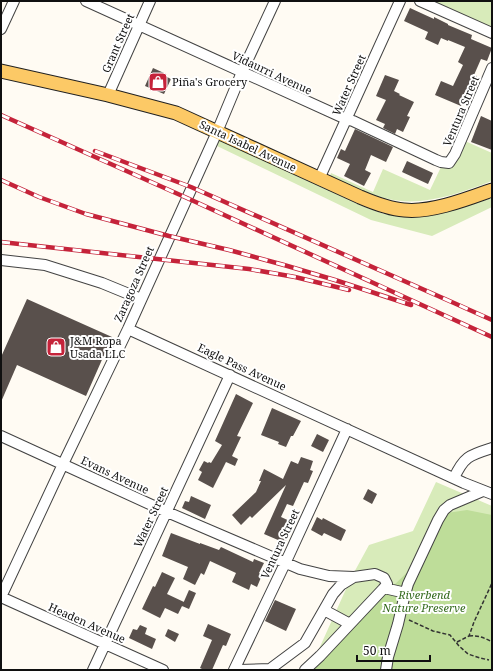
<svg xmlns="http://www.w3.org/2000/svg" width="493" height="671" font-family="'Noto Serif',serif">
<rect width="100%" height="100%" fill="#fffbf3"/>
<path fill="#d8ebba" d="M431 1H492V28Z
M219 140 362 206 384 214 408 217 442 213 492 198V207L432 236 371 220 217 146Z
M465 141 492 153V181C458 194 420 208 384 198 365 193 348 184 330 176L331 173 373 192 383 169 430 190 441 167C457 172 460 153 465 141Z
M436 482 492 506V670L314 660 351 578 369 545 413 531Z"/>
<path fill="#bedd99" d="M467 510 492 515V670H307L429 551 447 513Z"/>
<path fill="#59504c" d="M410 8 434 19V17L448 24V25L472 35 471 39 492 48 487 61 481 59 474 75 477 76 473 84 471 83 461 106 435 95 441 81 453 86 463 65 458 62 465 47 448 40V41L441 38 438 45 425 39 428 32 404 21Z
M153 68 164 73 163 75 171 79 164 94 145 86Z
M385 75 399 80 394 91 400 94 399 95 414 102 407 116 410 117 403 132 397 129 395 134 383 128 385 124 376 120 386 100 376 96Z
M481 116 492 121V150L471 142Z
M355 129 393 147 386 162 371 155 365 170 371 173 364 186 344 176 350 164 337 158 341 149 345 151Z
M407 161 433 173 428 184 402 172Z
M27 299 112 337 86 396 17 365 1 402V357Z
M236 394 253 403 237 436 241 437 232 456 238 459 235 466 226 462 213 488 198 480 202 472 199 470 204 461 208 463 209 462 211 463 222 445 215 441Z
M272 408 301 421 293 436H291L286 447 278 444 279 442 261 435Z
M317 434 329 440 323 452 311 446Z
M301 457 313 461 310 470 313 471 308 483 304 482 293 506 287 504 281 517 294 523 285 543 264 534 286 485 252 518 250 516 241 525 232 515 256 492 261 481H259L264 469 283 479 291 461 298 464Z
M368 489 377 494 372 504 363 499Z
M191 496 211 505 205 519 182 508 185 501 189 502Z
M317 517 322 520 323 518 346 530 341 541 324 533 322 536 311 530Z
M171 533 200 544V543L219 550 221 547 253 562 254 559 264 563 259 573 262 575 257 587 251 584 249 590 232 582 236 573 210 561 204 575 201 573 195 585 183 579 188 567 162 556Z
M162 572 175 578 167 594 184 602 178 614 165 608 160 618 142 609 153 586 155 587Z
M189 590 196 593 189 609 182 606Z
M275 600 296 609 286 631 265 621Z
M208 624 231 634 226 646 223 645 212 670H204L200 668 212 640 203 636Z
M140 625 147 628 145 634 156 639 152 649 129 638 133 629 137 630Z
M168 629 179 634 175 642 165 636Z"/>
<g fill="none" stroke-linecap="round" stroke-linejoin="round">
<g stroke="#434343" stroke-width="12">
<path id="minor" d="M86 1 346 119 353 121 436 160 441 162 449 163 455 154 492 68
M420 1 492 33
M1 29 14 1
M108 95 150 1
M319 179 400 1
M1 260 45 265 102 283 141 299
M128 329 464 483 492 494
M1 436 167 512 300 569 329 576 354 577
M454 478C464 456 470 455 492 448
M384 588 406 593
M1 597 63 464 128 329 217 132 242 72 275 1
M1 597 163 670
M324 610 350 624
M93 670 230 375
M234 670 289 555 347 429
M239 670 270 669 305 643 333 594 341 585 354 577 375 574 384 578 387 584 383 589 320 656 305 670
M386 670 388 657 398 624 404 598 408 584 438 520 444 510 450 505 483 491"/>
</g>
<g stroke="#212121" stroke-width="15">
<path id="major" d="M1 71 108 95 176 113 360 197C374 203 389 209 404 210 431 213 467 199 492 190"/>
</g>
<path stroke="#323232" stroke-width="1.5" stroke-dasharray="4 2" stroke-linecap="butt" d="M409 620 433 631 450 635 459 646 468 654 480 658 489 660
M469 636C478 635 485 638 492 642
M457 642 469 636 474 622 492 583"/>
<use href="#minor" stroke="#fff" stroke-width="10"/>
<use href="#major" stroke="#fcc966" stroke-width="13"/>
<g stroke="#c5233a" stroke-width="4.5">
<path id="rail" d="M1 115 187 198 492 337
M95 151 191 187 454 303 492 320
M1 180 39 197 86 214 169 236 229 250 284 265 335 280 411 305
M1 242 249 269 295 277 349 290"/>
</g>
<use href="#rail" stroke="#fff" stroke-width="3" stroke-dasharray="9" stroke-linecap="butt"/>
</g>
<defs>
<g id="shop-square" transform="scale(1)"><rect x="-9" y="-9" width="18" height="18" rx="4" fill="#c5233a" stroke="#fff"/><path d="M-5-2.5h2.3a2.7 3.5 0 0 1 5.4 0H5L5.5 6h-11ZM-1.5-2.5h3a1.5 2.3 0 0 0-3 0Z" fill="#fff"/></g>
</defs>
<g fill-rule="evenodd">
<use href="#shop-square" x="158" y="82"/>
<use href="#shop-square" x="56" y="347"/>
</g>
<g text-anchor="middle" stroke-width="4" stroke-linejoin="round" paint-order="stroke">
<g font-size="11" fill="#101010" stroke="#fff">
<text transform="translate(118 43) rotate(-66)" y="4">Grant Street</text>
<text transform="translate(272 73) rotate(25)" y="4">Vidaurri Avenue</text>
<text transform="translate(349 85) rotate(-66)" y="4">Water Street</text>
<text transform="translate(461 111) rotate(-67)" y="4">Ventura Street</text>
<text transform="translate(248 146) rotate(25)" y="4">Santa Isabel Avenue</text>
<text transform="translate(134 284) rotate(-66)" y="4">Zaragoza Street</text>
<text transform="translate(242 367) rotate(25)" y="4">Eagle Pass Avenue</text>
<text transform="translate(115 475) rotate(25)" y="4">Evans Avenue</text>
<text transform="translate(151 517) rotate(-65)" y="4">Water Street</text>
<text transform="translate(280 544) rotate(-65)" y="4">Ventura Street</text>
<text transform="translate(87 623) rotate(24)" y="4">Headen Avenue</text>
</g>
<g font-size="11" fill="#101010" stroke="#fff" text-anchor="start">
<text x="172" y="86">Piña's Grocery</text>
<text x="70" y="345">J&amp;M Ropa<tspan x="70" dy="13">Usada LLC</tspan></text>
</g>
<g font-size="11" font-style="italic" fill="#346a1d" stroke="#fff">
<text x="424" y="599">Riverbend<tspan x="424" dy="13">Nature Preserve</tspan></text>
</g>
</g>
<rect width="493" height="671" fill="none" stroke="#101010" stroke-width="4"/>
<path d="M357 655v6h73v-6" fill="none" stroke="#101010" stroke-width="2"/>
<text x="363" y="655" font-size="12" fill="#101010" stroke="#ffffff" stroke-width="3" paint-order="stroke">50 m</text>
</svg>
